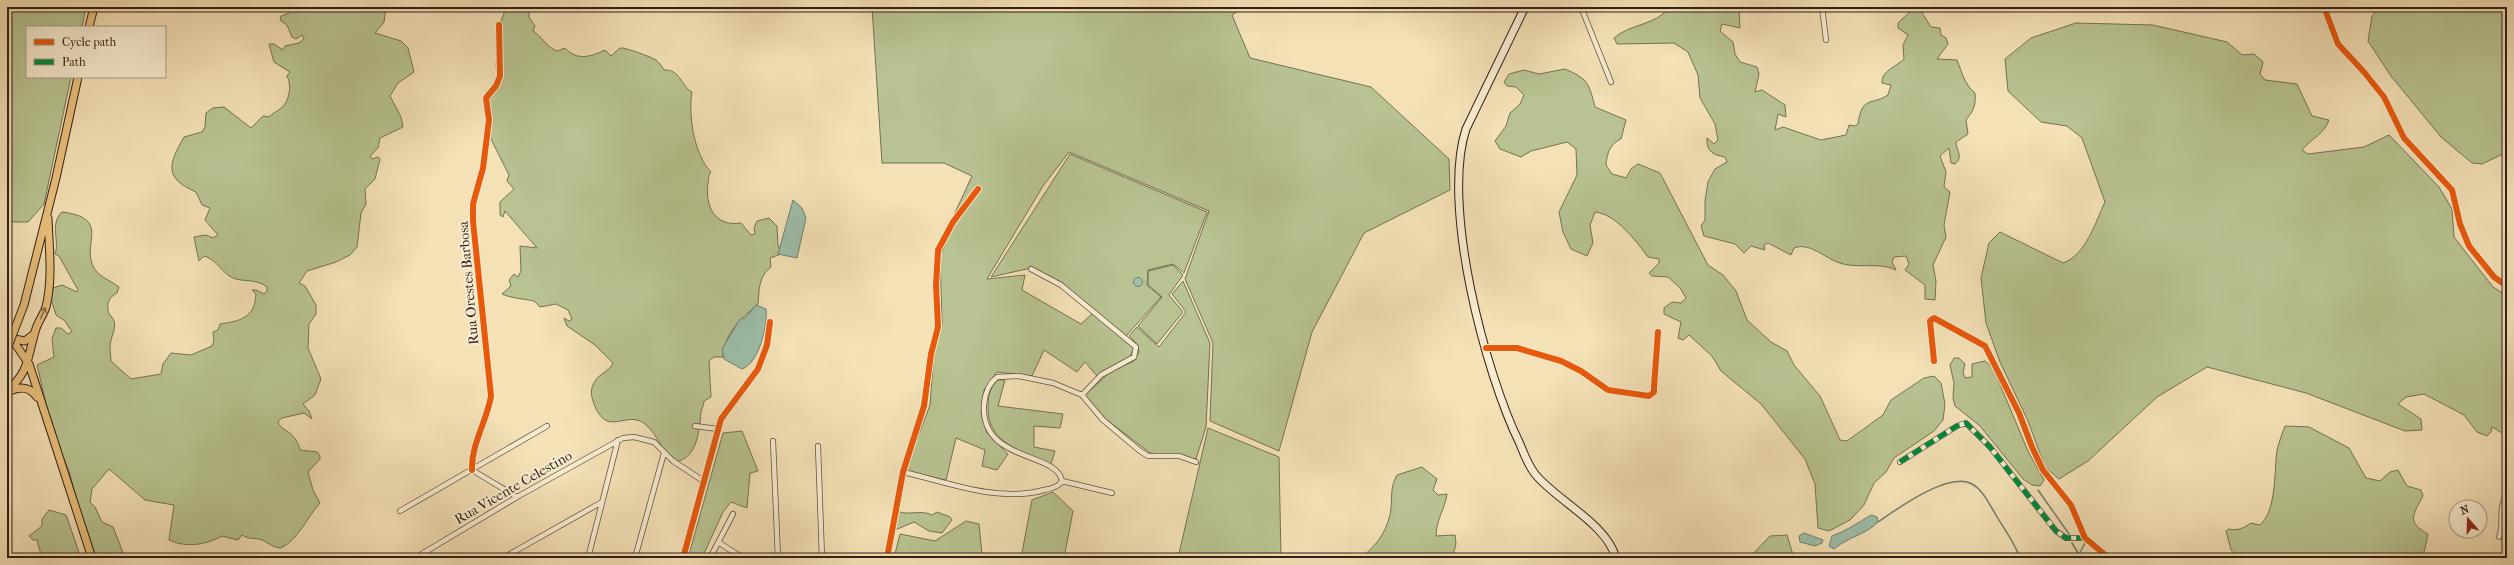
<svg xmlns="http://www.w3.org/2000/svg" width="2514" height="565" font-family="'IM FELL French Canon',serif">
<rect width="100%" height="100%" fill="#f4e1b6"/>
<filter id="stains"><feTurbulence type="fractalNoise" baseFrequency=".005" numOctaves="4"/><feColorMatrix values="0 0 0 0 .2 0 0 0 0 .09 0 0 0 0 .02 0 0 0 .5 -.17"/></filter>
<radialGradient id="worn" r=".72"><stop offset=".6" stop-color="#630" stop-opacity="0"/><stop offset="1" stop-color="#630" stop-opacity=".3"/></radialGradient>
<path fill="#b8c391" stroke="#747154" d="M7 7H86L82 27H27V77H71L44 204 28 222H14L7 219Z
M285 7H386L384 22 375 33 401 41 408 48 414 72 398 83 390 96 401 117 403 127 380 138 378 148 370 156 372 159 378 157 380 159 375 179 365 189 366 204 361 213 357 247 350 255 336 262 307 271 299 283 305 286 316 305V314L309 324 308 348 321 379 315 395 303 404 309 411 312 419 304 413 282 418 278 422C282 432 295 430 300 450L317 452 320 456V459L308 472 313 490 320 503C307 517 299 539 281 548 270 547 267 541 259 539 252 538 248 539 242 535L238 540 222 536C206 545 186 548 169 540L174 505 145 500 109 469 92 489 90 502 95 507 102 522 113 527 125 558H92L69 471 53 434 37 365 54 357 52 339 56 328H61L68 334 72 332 65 321 56 315 51 299 53 288 62 285 77 292 78 290 59 256 55 254C60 240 49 225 62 212 111 218 82 243 93 266 98 277 110 280 119 287L117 293C108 298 106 304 109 314 121 325 110 334 110 348 110 352 111 357 111 361L131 379 161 374 163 364 171 353 191 355 212 346 214 341 213 332 218 330 220 324C240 321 255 318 256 294L252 290H256L264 294 267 291V287C255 277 239 284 228 275 220 269 215 259 204 256L199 261 194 237 206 235 213 238 218 235 205 220 210 208 202 205 196 192C164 178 168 165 184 137L202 132 205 127 206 113 213 108 224 107 251 128 263 116 269 117C273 113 276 112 280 109 290 102 292 85 287 76L290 72 274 62 269 44H274L283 50 285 46 299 43 304 39 302 35 296 39 292 37 287 25 280 20 281 16 289 13Z
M506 7H530L529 17 535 26 533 31C543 37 545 46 557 51L565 48C577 61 590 57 605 50L611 56 620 48C625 47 651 57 656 60 660 63 662 67 664 70 680 69 681 86 692 92 688 114 694 155 711 172 708 176 709 178 708 183 705 206 714 227 741 223L751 235 755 234 754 228 757 221 769 218 777 226 778 245 781 254 770 258 771 267C759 275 759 290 758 304 741 319 724 333 723 357H714L709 361 711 397 704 401C704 406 701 409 701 413 699 432 697 463 670 462 662 449 657 434 645 424 627 409 607 439 594 404 591 396 590 390 594 383 598 374 610 371 613 363L595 345 567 326 564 318 569 321 572 319 568 310 556 304 540 307 534 301C525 299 510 298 502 294L511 286 509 280 514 274 518 277 521 271 520 246 537 248 505 211 503 217 500 215V202L514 189 507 181 509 175 486 129 485 97 497 78 496 63 501 58C490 36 500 28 506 7Z
M872 7H1244L1232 15 1250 58 1371 87 1449 159 1450 190 1364 233 1312 332 1279 451 1210 421 1213 343 1185 279 1209 211 1069 152 1043 186 987 279 1025 275 1022 290 1081 324 1093 313 1134 348 1130 357 1097 376 1085 362 1077 372 1044 350 1032 376 997 372 984 390 981 412 987 433 1008 454 997 470 982 466 985 450 956 438 946 480 905 471 930 405 934 354 942 324 940 256 952 229 980 187H975L948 228 972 176 944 163H882Z
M1669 7H1739L1740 28 1722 24 1720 31 1733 42 1735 54 1740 62 1757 67 1759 74 1755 92 1762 90 1785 105 1786 117 1778 114 1775 130 1783 127 1821 140 1846 135 1849 125 1855 126 1858 124C1862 95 1871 106 1888 95L1891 85 1882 83C1881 71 1896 67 1904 59L1903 45 1908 35 1898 28V23L1913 9 1919 8 1931 27 1940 28 1941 35 1946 38 1948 44 1937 59 1957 60C1962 72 1964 84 1975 93 1976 105 1974 110 1966 120L1968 134 1956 142C1956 151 1964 156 1955 164L1951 163 1949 148 1940 156 1946 172 1944 187 1950 192 1944 225 1946 237 1933 265 1936 281 1935 300 1925 299V285L1905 270 1909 264 1906 256 1894 257 1892 262 1896 270C1877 261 1856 270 1837 262 1824 257 1809 242 1794 248L1791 255 1768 243 1764 245 1765 250 1751 246 1744 253 1735 244 1704 236 1701 226 1705 220V201L1708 182 1715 169 1727 162 1725 157C1714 155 1706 152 1707 138L1714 144 1718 140 1715 124 1700 98 1698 75 1688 52 1674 43 1617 44 1614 38C1629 24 1658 25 1669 7Z
M2379 7H2507V152L2482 164 2472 163 2441 137 2391 76 2368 41 2372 16Z
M2076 23 2153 25 2227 42 2242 55 2254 54 2263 62 2260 74 2265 80 2297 84 2312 116 2329 120C2324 134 2312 138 2302 150L2308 154 2364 147 2389 135 2439 187 2452 209 2454 237 2493 287 2507 296V436L2492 427 2491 432 2487 436 2477 432 2464 415 2424 394 2406 397 2398 404 2421 419 2422 430 2405 431 2306 393 2207 367 2157 397 2088 461 2059 479 2045 467 2028 421 2000 362 1986 323 1981 278 1989 243 2000 232 2063 263C2086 255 2095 223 2105 202L2082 138 2067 126 2041 122 2008 91 2005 59 2031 38Z
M1565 69C1588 79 1589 83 1595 107L1626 120 1621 139C1610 144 1607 153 1606 165L1612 174 1626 178 1631 169 1638 164 1660 173 1708 265 1723 275 1736 291 1747 320 1771 342 1787 351 1794 365 1820 396 1840 440 1847 441 1883 415 1891 400 1924 378 1934 376 1941 383 1945 404 1943 420 1934 431 1894 458 1886 472 1874 483 1864 505 1850 520 1829 531 1818 528 1815 484 1805 459 1761 404 1721 371 1712 356 1689 335 1683 340 1678 338 1681 322 1664 314V308L1672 302 1681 303 1686 298 1680 288 1668 277 1652 276 1649 273 1659 263V259L1648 257C1636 241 1616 214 1595 212L1590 225 1593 243 1587 256 1571 249 1563 232 1559 212 1577 175 1576 149 1567 142 1531 151 1521 157 1500 149 1495 141 1506 126 1510 113 1520 104 1524 95 1516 87 1507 86 1504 82 1509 74 1524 70 1539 74Z
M1070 154 1207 212 1184 273 1173 264 1148 270 1147 285 1161 297 1126 336 1060 283 1031 268 991 277Z
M1173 265 1183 275 1169 295 1183 312 1157 344 1138 326 1162 297 1148 285V271Z
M1183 281 1210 343 1206 427 1196 459 1150 453 1103 417 1085 395 1111 371 1134 361 1139 352 1137 344 1129 336 1137 327 1159 347 1186 312 1172 294Z
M1954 358H1959L1965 364 1963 372 1965 378 1972 377V364L1985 361 1993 368 2028 451 2044 480 2040 486 2032 485 2023 479 1980 426 1955 406 1953 398 1954 383 1950 365Z
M998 380H1005L998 406 1063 414 1060 428 1034 426V447L1055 451 1051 464C1023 451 987 444 988 407 988 397 990 387 998 380Z
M2285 426 2309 427 2349 448 2366 478 2380 481 2390 472 2398 470 2407 486 2421 490 2423 496C2413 515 2406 522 2428 534L2423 557 2238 558 2231 550 2226 531 2229 529C2238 531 2244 528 2251 523L2260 525C2277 510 2274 471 2277 450 2279 442 2282 434 2285 426Z
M1208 428 1279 457 1281 558H1178Z
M742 431 758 471 750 473 747 508 731 502 723 512 702 558H688L723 433Z
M1422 467 1437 479 1433 490 1438 495 1447 494C1445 509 1436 520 1436 536L1455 535 1456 544 1452 558H1361C1376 545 1385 535 1390 515 1393 501 1389 488 1397 475Z
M1053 492 1073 511 1064 558H1021L1032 500Z
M49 510 66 515 81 558H42L37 540H33L29 536 42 526V519Z
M897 510C904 517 921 509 932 515L937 512 950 517 952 520 942 533 929 531 914 522 895 530Z
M966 521 979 524 982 554 995 558H894L900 534 935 541Z
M1787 535 1794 558H1749L1770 536Z
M2183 553 2200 558H2176Z"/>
<path fill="#9dbea9" stroke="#717e6f" d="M793 200 802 208 806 218 797 258 778 254Z
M1133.5 282a4.5 4.5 0 1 1 9 0a4.5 4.5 0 1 1-9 0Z
M756 305 766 309C768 325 759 363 742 369L724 359 722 349 740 319 745 318Z
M1871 515 1877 517 1878 522C1865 535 1848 537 1834 549L1829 546 1832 536C1846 531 1858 523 1871 515Z
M1804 533 1823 540 1822 543 1815 546 1800 542 1799 536Z"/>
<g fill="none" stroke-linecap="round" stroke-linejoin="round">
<path stroke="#717e6f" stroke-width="1.5" d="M2038 490 2069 534
M1878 522C1897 509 1949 471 1972 484 1983 490 1989 504 1996 515 2004 529 2015 543 2020 558
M2072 543 2078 553
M2077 558 2085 543"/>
<g stroke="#615040" stroke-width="6">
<path id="street" d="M1581 7 1611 82
M1822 7 1826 40
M2324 7 2338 44 2364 72 2384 97 2404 138 2452 190 2460 224 2469 246 2494 277 2507 286
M1031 269 1061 285 1136 347 1134 357 1101 375 1082 395
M1486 348H1517L1561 361 1581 371 1608 390 1649 396 1654 392V387L1658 332
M1934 361 1930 321 1934 318 1985 346 2019 413 2032 447 2043 470 2071 505 2085 538 2109 558
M695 426 718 429
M773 441 778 558
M818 446 822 558
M1900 462 1957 426 1966 423 1990 447 2056 531 2066 538H2085
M472 470C471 444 487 421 491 396L473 221V204L483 168 489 120 486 98 496 86 500 76 499 25
M472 470 517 497
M903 472C947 482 998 503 1044 490 1050 489 1059 487 1062 481
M1062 481C1057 451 980 463 984 404 985 394 988 384 997 377L1019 376 1053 383 1082 395 1103 420 1140 451 1148 456H1179L1196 462
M1062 481 1112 493
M400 511 547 426
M2499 537C2505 522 2497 509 2507 495
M718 542 743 558
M420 555 517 497 623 438 634 437 654 442 673 461 705 482
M503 558 602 502
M588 558 618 440
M635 558 664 453
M683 558 721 419 758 369 767 345 770 322
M710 558 733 514
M887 558 903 472 924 406 931 354 938 327 936 285 938 250 953 222 978 189"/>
</g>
<g stroke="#301f18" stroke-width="9">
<path id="secondary" d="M1525 7 1466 129C1441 205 1485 373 1520 444 1524 454 1528 465 1535 474 1557 501 1606 523 1616 558"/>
</g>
<g stroke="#301f18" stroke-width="9">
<path id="primary" d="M89 27 94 7
M14 331 24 305 56 178 78 77
M7 332 29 364 92 558
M14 339 25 341 34 334
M7 391C29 372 27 359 35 332 37 323 43 316 46 307 53 279 49 247 48 218
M10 391C21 386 30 387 37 397"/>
</g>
<use href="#street" stroke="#f8ecd0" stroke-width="4.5"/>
<use href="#secondary" stroke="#f8ecd0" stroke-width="7"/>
<use href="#primary" stroke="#eac07b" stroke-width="7"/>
<g stroke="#301f18" stroke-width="9" stroke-linecap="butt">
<path id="primary-bridge" d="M8 347 14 331"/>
</g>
<use href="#primary-bridge" stroke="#eac07b" stroke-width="7"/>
<path stroke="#00873e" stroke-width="5" stroke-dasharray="10 5" stroke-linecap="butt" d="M1900 462 1957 426 1966 423 1990 447 2056 531 2066 538H2085"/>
<g stroke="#f8ecd0" stroke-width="8">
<path id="cycleway" d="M2324 7 2338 44 2364 72 2384 97 2404 138 2452 190 2460 224 2469 246 2494 277 2507 286
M1486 348H1517L1561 361 1581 371 1608 390 1649 396 1654 392V387L1658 332
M1934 361 1930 321 1934 318 1985 346 2019 413 2032 447 2043 470 2071 505 2085 538 2109 558
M472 470C471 444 487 421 491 396L473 221V204L483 168 489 120 486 98 496 86 500 76 499 25
M683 558 721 419 758 369 767 345 770 322
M887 558 903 472 924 406 931 354 938 327 936 285 938 250 953 222 978 189"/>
</g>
<use href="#cycleway" stroke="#e8590c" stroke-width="6"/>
</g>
<defs><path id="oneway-shaft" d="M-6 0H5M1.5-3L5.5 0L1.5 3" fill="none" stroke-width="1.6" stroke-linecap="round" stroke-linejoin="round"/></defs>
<use stroke="#8d704a" href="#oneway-shaft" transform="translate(43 313) rotate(-67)"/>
<g text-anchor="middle" stroke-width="4" stroke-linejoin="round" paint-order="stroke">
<g font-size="14" fill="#301f18" stroke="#f8ecd0">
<text transform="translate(468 283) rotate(-95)" y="5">Rua Orestes Barbosa</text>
<text transform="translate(513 487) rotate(-30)" y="5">Rua Vicente Celestino</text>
</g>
</g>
<rect width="2514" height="565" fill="none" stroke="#f4e1b6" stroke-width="24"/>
<rect x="8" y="8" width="2498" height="549" fill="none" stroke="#301f18" stroke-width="2"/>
<rect x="12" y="12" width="2490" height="541" fill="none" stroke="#301f18"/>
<rect x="26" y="26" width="140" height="52" fill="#f8ecd0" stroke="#a89a86"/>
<rect x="34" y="39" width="20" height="6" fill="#e8590c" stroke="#a89a86"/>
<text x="62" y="46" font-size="12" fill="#301f18">Cycle path</text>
<rect x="34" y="59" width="20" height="6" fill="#00873e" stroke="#a89a86"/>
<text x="62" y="66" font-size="12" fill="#301f18">Path</text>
<g transform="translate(2468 519) rotate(340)"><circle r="19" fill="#f8ecd0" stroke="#a89a86"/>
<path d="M0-3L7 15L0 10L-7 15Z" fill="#8f2418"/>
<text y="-6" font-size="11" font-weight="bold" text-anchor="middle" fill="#301f18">N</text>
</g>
<rect width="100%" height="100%" filter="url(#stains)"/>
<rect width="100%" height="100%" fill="url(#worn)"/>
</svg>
